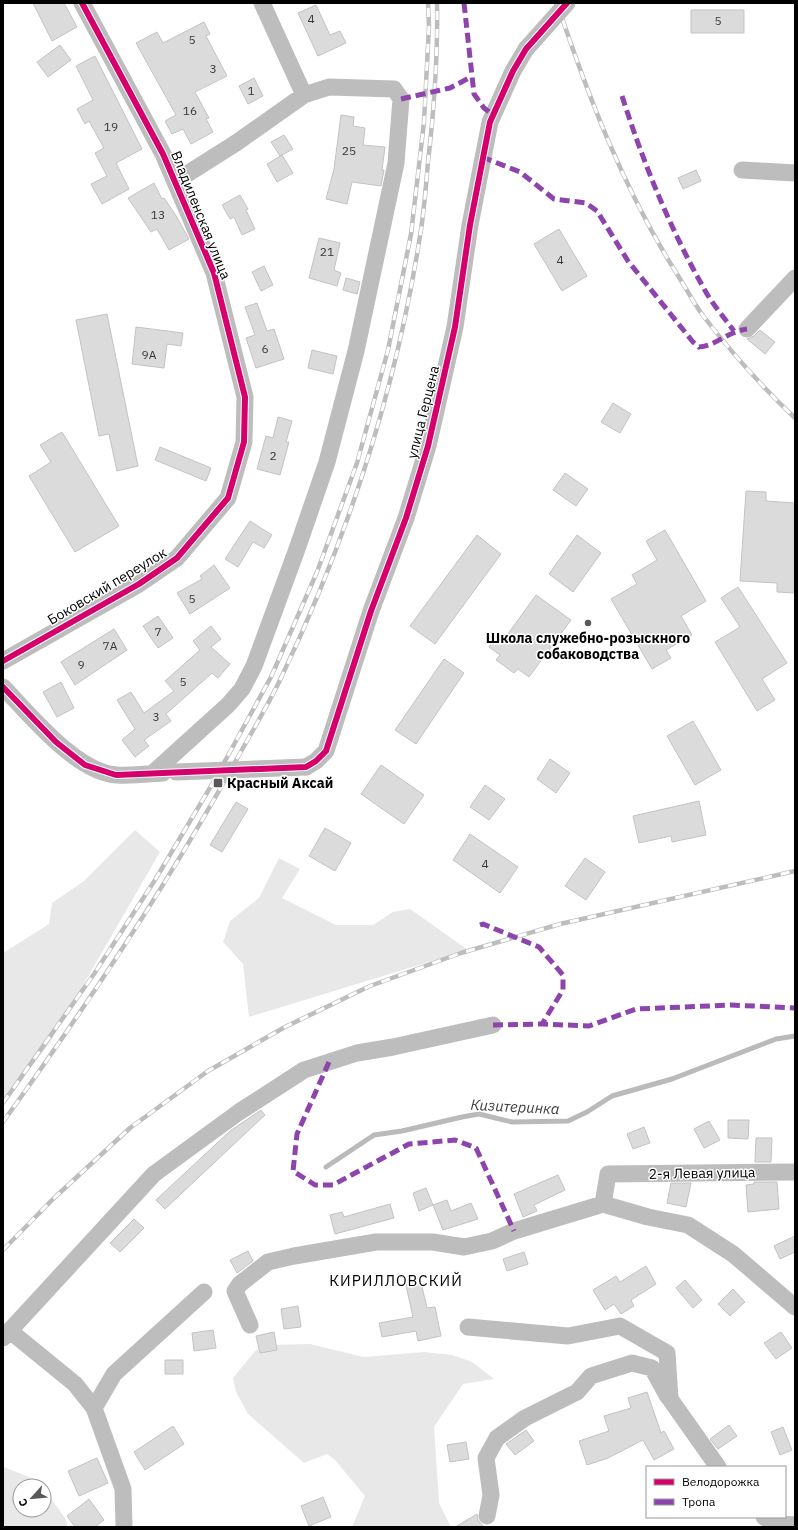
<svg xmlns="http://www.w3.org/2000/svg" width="798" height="1530" font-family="'IBM Plex Sans',sans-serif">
<rect width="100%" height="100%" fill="#fff"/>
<path fill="#e8e8e8" d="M135 830 160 852 49 1044 3 1103V953L49 924 52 903 84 881Z
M279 858 300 869 282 898 336 925H373L393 912 410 909 468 950 249 1017 243 964 223 942 230 921 259 898Z
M310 1344 364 1357 424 1352 452 1355 472 1362 494 1379 463 1384 434 1427 439 1503 451 1527H352L365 1496 335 1460 327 1454 304 1463 248 1414 236 1392 233 1378 255 1351 268 1345Z
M3 1464 4 1467 39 1481 42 1486H20V1510H44V1489L65 1518 68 1527H3Z"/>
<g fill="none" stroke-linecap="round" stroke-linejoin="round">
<path stroke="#bababa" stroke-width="5" d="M326 1167 374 1135 402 1131 462 1117 479 1114 512 1122 568 1121 587 1112 612 1096 672 1079 776 1039 795 1036"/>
</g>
<path fill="#dbdbdb" stroke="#c3c3c3" d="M33 3H64L77 27 52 41Z
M316 5 330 35 340 31 346 43 318 56 298 13Z
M691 10H744V33H691Z
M204 22 210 34 206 36 227 76 195 92 209 118 206 119 213 132 191 144 183 129 172 134 165 121 176 115 136 43 157 32 163 43Z
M60 45 71 60 48 77 37 62Z
M95 56 142 149 116 163 129 189 102 204 91 184 107 176 95 153 104 148 89 121 85 124 77 109 93 100 76 66Z
M254 78 263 96 248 104 239 86Z
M341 115 354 117 353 126 365 128 363 145 385 147 382 170H384L381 186 352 182 347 204 326 199 334 169Z
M284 135 293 149 280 156 271 142Z
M282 155 293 173 277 182 267 164Z
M696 170 701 181 683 189 678 178Z
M154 183 162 199 164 198 175 214 189 239 169 250 157 229 151 232 128 198Z
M240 195 248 209 246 210 255 229 242 235 234 217 230 219 222 205Z
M559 229 587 276 562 291 534 244Z
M319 238 340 243 334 270 341 273 337 286 309 278Z
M264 266 273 285 261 291 252 272Z
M346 278 360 282 357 294 343 290Z
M257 303 267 331 274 329 284 359 256 368 246 338 255 335 245 307Z
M107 314 138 466 117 471 109 434 99 436 76 320Z
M136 327 183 333 181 346 167 344 164 368 132 364Z
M760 330 775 342 765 354 747 339 754 336Z
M312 350 337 356 333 374 308 368Z
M613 403 631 414 620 433 601 422Z
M278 417 292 421 286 442H289L280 475 257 469 266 436 273 438Z
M62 432 119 526 75 552 29 476 51 462 40 445Z
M160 447 211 468 206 481 155 460Z
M565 473 588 489 576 506 553 490Z
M746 491 766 492V501L795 503V593L777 592V583L740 581Z
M250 521 272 535 264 548 253 542 238 567 225 559Z
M665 530 706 601 681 616 692 635 666 650 671 658 652 669 611 599 637 584 632 575 657 560 646 541Z
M477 535 501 554 435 644 410 626Z
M577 535 601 553 573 592 549 574Z
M214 565 230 588 190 614 177 593 202 579 200 576Z
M738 587 787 663 762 679 775 700 757 711 715 642 740 627 721 598Z
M536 595 571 620 529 677 518 669 514 673 496 660 500 655 489 647 498 633 505 638Z
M158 616 173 638 158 648 143 626Z
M211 626 221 639 211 647 230 664 218 678 212 673 166 714 171 721 144 740 149 746 135 757 122 740 135 729 117 700 131 692 144 713 174 691 165 681 200 650 193 641Z
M114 629 127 650 75 685 61 662Z
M444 659 464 673 416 744 395 730Z
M61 682 74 708 57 717 43 692Z
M693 721 721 770 695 785 667 736Z
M550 759 570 773 556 793 537 779Z
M381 765 424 795 404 824 361 794Z
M485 785 505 799 489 820 470 807Z
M699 801 706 835 672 842 671 836 639 843 633 816Z
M236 802 248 809 222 852 210 845Z
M325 828 351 843 335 871 309 856Z
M470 834 518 867 500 893 453 860Z
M585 858 605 872 586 900 565 886Z
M261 1110 265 1115 165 1209 156 1200 230 1131Z
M728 1120H749L748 1139 728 1138Z
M709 1121 720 1140 704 1148 694 1129Z
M644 1127 650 1143 633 1149 627 1134Z
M756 1138H772L771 1162H755Z
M558 1175 565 1190 534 1205 537 1211 523 1217 514 1194Z
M754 1182H777L779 1209 748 1212 746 1185 754 1184Z
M671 1183H691L686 1207 667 1203Z
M426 1188 433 1205 419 1211 413 1193Z
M447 1200 451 1211 471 1203 478 1219 443 1230 433 1205Z
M390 1204 394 1218 335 1234 330 1215 342 1212 344 1217Z
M134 1219 144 1228 120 1252 110 1243Z
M795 1236V1252L780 1259 774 1246Z
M248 1251 253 1261 237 1273 230 1260Z
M524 1252 528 1264 507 1271 503 1259Z
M646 1266 656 1284 631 1300 634 1306 621 1314 614 1304 605 1310 593 1290 616 1276 620 1282Z
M420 1278 427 1308 435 1307 441 1336 418 1341 416 1331 382 1337 379 1323 413 1317 405 1281Z
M685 1280 702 1300 693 1308 676 1288Z
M733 1289 745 1302 730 1316 718 1304Z
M298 1306 301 1327 284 1329 281 1309Z
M213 1330 216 1348 194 1351 192 1333Z
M274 1332 277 1350 260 1353 256 1336Z
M781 1332 792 1348 776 1359 764 1343Z
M165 1360H183V1374H165Z
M647 1392 661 1433 664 1431 674 1449 654 1460 643 1440 608 1458 587 1465 579 1441 609 1431 604 1416 631 1408 628 1398Z
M729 1425 737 1436 718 1449 710 1439Z
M173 1426 184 1444 145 1470 134 1452Z
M783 1427 792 1450 780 1455 771 1432Z
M526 1430 534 1441 515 1455 506 1444Z
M466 1442 469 1459 450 1462 447 1445Z
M97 1458 108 1483 79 1496 68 1471Z
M323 1497 331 1517 309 1526 301 1506Z
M89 1499 104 1520 95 1527H75L67 1516Z
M477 1514 478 1520 484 1527H455Z"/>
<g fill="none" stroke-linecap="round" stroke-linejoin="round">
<path stroke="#bdbdbd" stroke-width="17" d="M262 3 304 95
M742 170 795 173
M747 329 795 278
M3 661 139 584 177 558 228 498 244 442 245 397 214 273 163 154 82 3
M3 687C30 715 77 773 117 775 132 776 148 774 163 773
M306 767 316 761 326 751 371 611 406 518 428 446 455 327 470 225 490 122 513 71 526 49
M153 773 228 705 242 689 254 666 297 549 327 462 356 351 396 163 401 99 394 89 329 87 304 95 236 143 176 181
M795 1172 608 1174 603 1204 648 1217 688 1225 733 1254 795 1307
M250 1325 235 1291 240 1284 268 1262 294 1256 376 1242H433L464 1247 492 1241 514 1231 603 1204
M468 1327 568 1336 620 1326 667 1353 670 1399 718 1467
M10 1331 75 1384 94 1408 123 1489 124 1527
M3 1338 154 1174 239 1112 304 1070 357 1053 393 1047 493 1025
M94 1408 114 1374 204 1292
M487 1516 491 1495 486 1458 497 1438 525 1418 577 1392 591 1376 632 1363 652 1368 668 1397
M764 1517 775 1524 795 1525"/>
<g stroke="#bdbdbd" stroke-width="4.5">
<path id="rail" d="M557 3C588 96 624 190 677 274 686 288 694 304 704 317 732 353 762 387 795 418
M3 1103 94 974 155 880 214 781 271 677 317 572 357 463 388 350 411 234 424 122 429 26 428 3
M3 1122C88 1004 169 883 239 755 253 730 268 705 280 680 347 540 396 390 420 236 424 212 426 187 428 162 434 110 438 56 437 3
M3 1250 53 1199 130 1128 208 1071 285 1027 370 986 461 953 560 924 795 871"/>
</g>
<use href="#rail" stroke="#fff" stroke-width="3" stroke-dasharray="9" stroke-linecap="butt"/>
<path stroke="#bdbdbd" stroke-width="17" d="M526 49 567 3
M176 772 306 767"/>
<path stroke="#8e44ad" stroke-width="5" stroke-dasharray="10 5" stroke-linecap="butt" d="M464 3 474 94 484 108 493 115
M622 96C644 165 671 231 707 294 715 307 725 319 734 331
M401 99 450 88 471 77
M482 157 520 172 554 199 586 203 597 211 628 261 693 342 699 347C718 345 726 332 747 329
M480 925 483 924 539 947 563 975V990L542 1024
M493 1025 542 1024 589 1026 636 1009 731 1005 795 1008
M329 1062 297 1134 293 1171 315 1185H333L409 1144 455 1140 476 1148 514 1231"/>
<g stroke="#fff" stroke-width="8">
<path id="cycleway" d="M3 661 139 584 177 558 228 498 244 442 245 397 214 273 163 154 82 3
M3 687 56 742 85 765 116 775 306 767 316 761 326 751 371 611 406 518 428 446 455 327 470 225 490 122 513 71 526 49 567 3"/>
</g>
<use href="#cycleway" stroke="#d6006c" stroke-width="6"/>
</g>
<g fill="#595959" stroke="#fff" stroke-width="1.5">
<circle cx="588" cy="623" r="4"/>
<rect x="213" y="778" width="10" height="10" rx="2"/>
</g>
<g text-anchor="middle" stroke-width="3" stroke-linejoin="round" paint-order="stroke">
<g font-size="12" fill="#373737">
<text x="311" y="23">4</text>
<text x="718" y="25">5</text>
<text x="192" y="44">5</text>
<text x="213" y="73">3</text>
<text x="251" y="95">1</text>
<text x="190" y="115">16</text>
<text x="111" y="131">19</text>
<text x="349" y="155">25</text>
<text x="158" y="219">13</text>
<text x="327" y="256">21</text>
<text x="560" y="264">4</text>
<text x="265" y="353">6</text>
<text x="149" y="359">9А</text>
<text x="273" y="460">2</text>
<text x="192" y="603">5</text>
<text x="158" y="636">7</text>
<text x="110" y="650">7А</text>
<text x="81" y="669">9</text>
<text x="183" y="686">5</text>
<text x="156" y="721">3</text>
<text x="485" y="868">4</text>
</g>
<g font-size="14" fill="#000" stroke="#fff">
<text transform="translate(201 215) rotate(68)" y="5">Владиленская улица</text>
<text transform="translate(423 412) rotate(-76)" y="5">улица Герцена</text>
<text transform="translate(107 586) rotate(-31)" y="5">Боковский переулок</text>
<text transform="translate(702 1173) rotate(-1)" y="5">2-я Левая улица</text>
</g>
<g font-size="14" font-weight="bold" fill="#000" stroke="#fff">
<text x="588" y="643">Школа служебно-розыскного<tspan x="588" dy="16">собаководства</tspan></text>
<text x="227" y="788" text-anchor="start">Красный Аксай</text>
</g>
<g font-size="15" font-style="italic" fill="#3d3d3d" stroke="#fff">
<text transform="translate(515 1107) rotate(3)" y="5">Кизитеринка</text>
</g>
<g font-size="15" letter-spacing="1" fill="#000" stroke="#fff">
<text x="396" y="1286">КИРИЛЛОВСКИЙ</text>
</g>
</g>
<rect width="798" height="1530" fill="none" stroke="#000000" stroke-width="8"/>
<rect x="646" y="1466" width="140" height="52" fill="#ffffff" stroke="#999999"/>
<rect x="654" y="1479" width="20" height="6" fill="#d6006c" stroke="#999999"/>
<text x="682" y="1486" font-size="12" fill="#000000">Велодорожка</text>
<rect x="654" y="1499" width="20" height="6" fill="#8e44ad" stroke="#999999"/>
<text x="682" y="1506" font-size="12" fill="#000000">Тропа</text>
<g transform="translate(32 1498) rotate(243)"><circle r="19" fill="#ffffff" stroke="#999999"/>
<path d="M0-3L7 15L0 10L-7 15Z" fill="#595959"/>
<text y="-6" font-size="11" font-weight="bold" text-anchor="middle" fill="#000000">С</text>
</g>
</svg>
